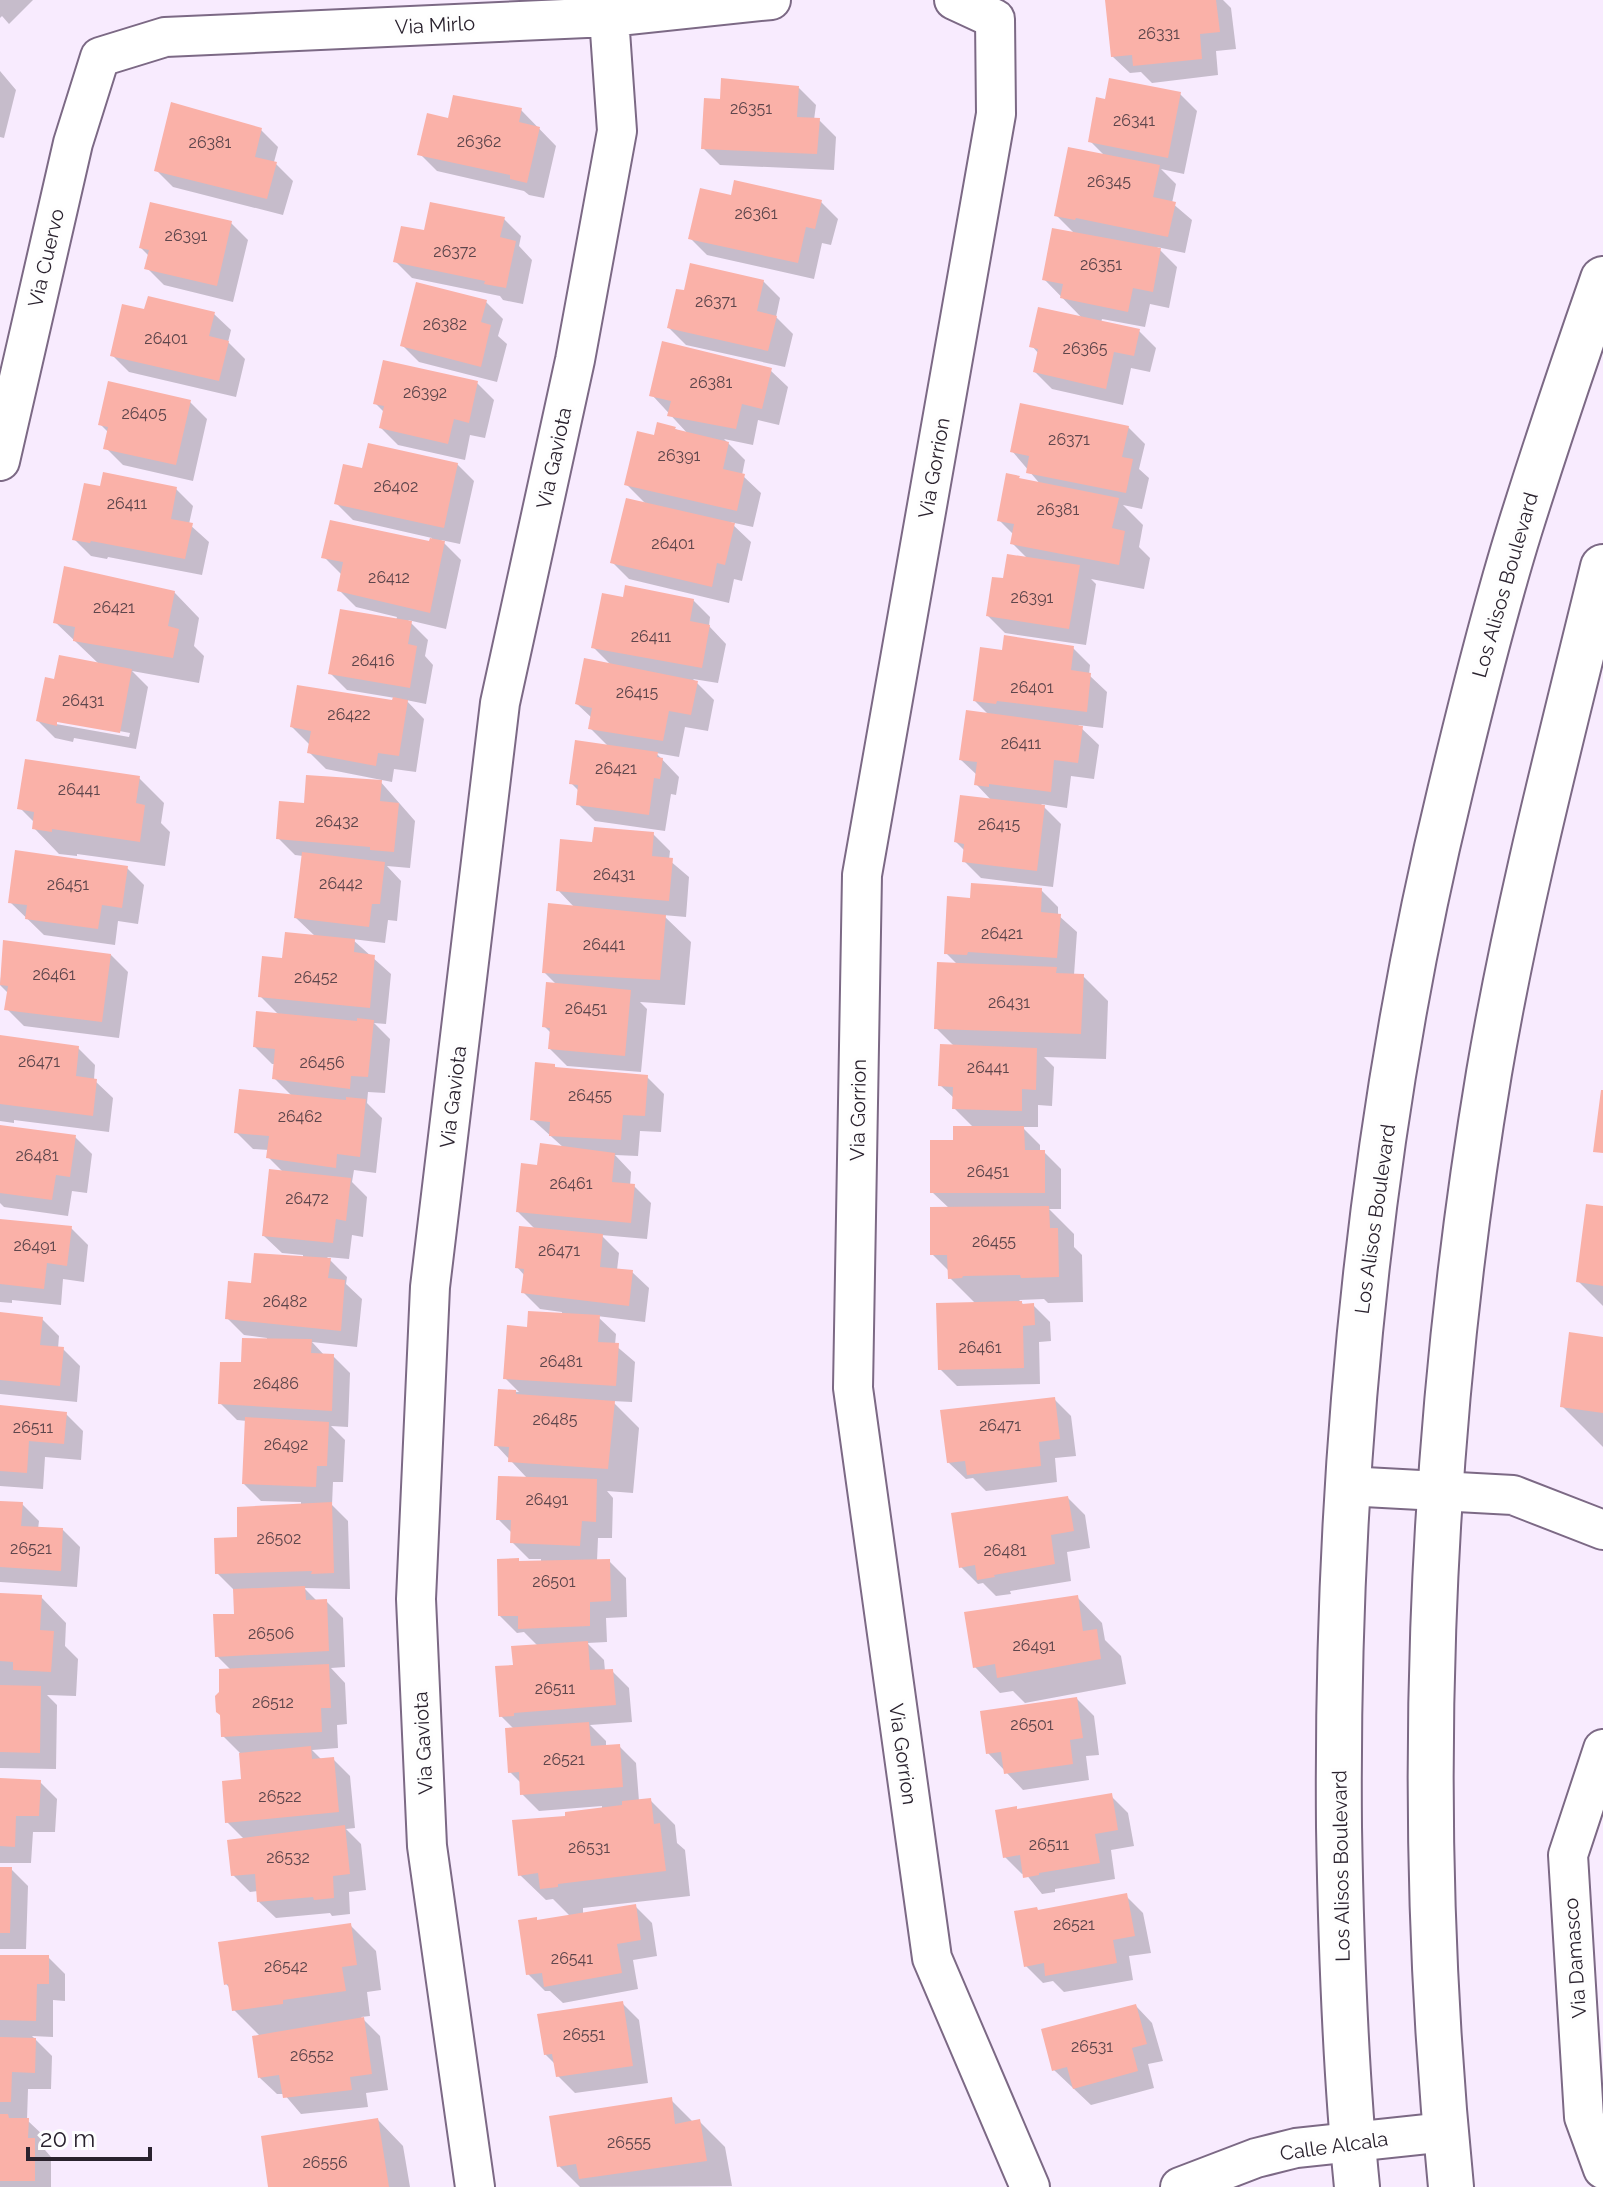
<svg xmlns="http://www.w3.org/2000/svg" width="1603" height="2187" font-family="Raleway,sans-serif">
<rect width="100%" height="100%" fill="#f8ebfe"/>
<path fill="#0003" fill-rule="evenodd" d="M0 0H33L9 24 2 16 0 18Z
M1107 0H1223L1231 8 1236 49 1216 51 1218 75 1152 83 1141 72 1130 73 1112 56Z
M0 71 16 90 4 138 0 137Z
M799 88 816 105 814 120H819L836 137 834 170 720 165 703 148 722 101Z
M1180 94 1197 111 1184 174 1161 169 1176 184 1172 203 1192 220 1185 253 1157 247 1177 267 1169 308 1150 304 1145 327 1102 319 1101 323 1139 331 1156 348 1150 372 1131 368 1123 405 1052 389 1035 372 1039 354 1032 346 1083 319 1044 279 1075 234 1056 215 1105 156 1090 141Z
M521 110 556 146 544 198 529 195 524 191 437 171 420 154 449 120Z
M261 130 278 147 274 162 293 181 283 215 173 187 156 170Z
M732 198 821 202 838 219 831 245 822 243 814 279 707 255 690 238Z
M504 219 521 236 519 246 532 260 523 304 503 300 500 296 412 278 395 261 425 233Z
M231 223 248 240 233 302 164 285 147 268 149 256 141 248Z
M763 281 780 298 776 317 793 334 785 367 686 345 669 328Z
M486 302 503 319 498 336 507 344 497 382 419 362 402 345Z
M146 312 214 314 231 330 228 342 245 359 236 397 129 372 112 355Z
M770 370 788 387 779 425 758 420 753 445 724 439 745 460 742 475 761 493 753 527 730 522 751 542 742 581 734 579 729 603 629 579 612 562 647 505 626 484 656 437 675 429 689 435 652 395Z
M477 383 494 400 485 438 470 435 465 460 398 445 381 428 384 412 375 403Z
M190 402 207 419 193 481 123 465 106 448 109 433 100 424Z
M1128 427 1145 444 1139 469 1149 478 1142 509 1123 505 1143 525 1139 547 1150 558 1144 589 1091 579 1096 584 1086 645 1005 633 988 616 1004 580 1028 559 1012 543 1014 535 999 520 1041 485 1012 451Z
M457 464 474 481 460 544 441 540 461 560 446 629 408 620 428 640 425 656 433 665 426 704 406 700 424 719 416 772 394 769 392 782 326 769 309 752V744L292 727 394 702 395 698 347 690 330 673 396 620 397 617 356 607 339 590 341 574 324 557 431 544 432 538 353 520 336 503 363 470Z
M102 488 176 489 193 506 189 524 209 542 202 575 108 557 107 559 91 556 74 539Z
M174 592 199 618 194 646 204 656 199 683 132 671 148 687 136 749 74 738 73 742 55 738 38 721 56 682 99 664 55 622ZM56 719 130 733 129 737 56 724Z
M624 600H693L710 617 709 626 726 644 718 683 693 679 714 700 708 731 685 727 679 757 656 753 679 777 676 795 671 794 665 831 595 821 578 804 580 792 571 783 609 747 590 728 592 718 577 704 612 666 593 647Z
M1073 648 1090 665 1089 675 1107 692 1103 728 1078 725 1099 745 1094 779 1071 776 1067 808 1041 804 1061 824 1053 887 981 878 964 861 965 851 956 842 992 801 976 784 977 775 961 760 989 715 975 701 1004 652Z
M139 778 164 803 161 823 170 832 165 866 77 854V856L59 854 34 828 35 823 20 808Z
M379 780 415 821 410 868 387 866 401 881 397 921 388 920 385 943 352 939 391 974 386 1024 374 1023 390 1039 385 1093 368 1092 367 1103 382 1118 376 1173 354 1170 352 1182 367 1197 363 1237 352 1235 349 1259 327 1257 347 1277 346 1284 362 1299 357 1347 312 1342 325 1356H333L350 1373 348 1427 331 1426 345 1440 343 1482H333L332 1505 348 1521 350 1589 304 1588 317 1601H326L343 1618 345 1667 331 1668 345 1683 347 1724 337 1725 338 1748 312 1750 322 1760 333 1759 350 1776 355 1828 346 1829 361 1844 366 1890 349 1892 350 1914 332 1916 330 1913 276 1918 259 1902 258 1891 250 1892 233 1875 245 1840 227 1822 244 1780 241 1754 223 1736 232 1671 217 1656 236 1615 235 1591 217 1573 239 1539 301 1505V1502L261 1501 244 1484 247 1421 237 1420 220 1403 242 1365 267 1341V1338L244 1335 227 1318 253 1285 303 1258V1255L282 1253 264 1236 284 1173 268 1157 269 1150 253 1149 236 1132 293 1097 274 1078 275 1064H272L255 1047 280 1016 260 996 284 961 316 937 296 918 303 856 295 855 278 838 305 805Z
M653 834 670 851 669 860 689 877 686 917 663 915 691 942 685 1005 640 1002 647 1009 641 1072 567 1066 550 1049 552 1034 544 1026 557 985 544 972 575 908 558 890 594 844Z
M127 868 144 885 138 924 118 921 115 945 44 935 10 902Z
M1041 890 1058 907V915L1077 932 1074 975 1083 976 1108 1001 1106 1059 1044 1057 1054 1067 1052 1106 1038 1105V1127H1022L1040 1145V1152H1044L1061 1169V1209H1049L1074 1234V1247L1082 1255 1083 1302 1048 1303 1044 1299 1019 1300 1024 1305H1033L1050 1322 1051 1341 1039 1342 1040 1384 957 1386 940 1369 976 1304 950 1278V1272L932 1254 950 1209 932 1192 954 1143 974 1128 954 1108 955 1099 940 1085 955 1047 936 1028 957 964 946 953 972 900Z
M5 942 111 955 128 972 119 1038 24 1026 7 1009 9 994 0 985Z
M0 1037 78 1048 95 1065 94 1080 113 1098 109 1132 14 1120V1123L0 1121Z
M554 1066 558 1069 647 1077 664 1094 661 1132 640 1131 638 1156 615 1155 631 1172 630 1186H634L651 1203 647 1239 601 1235 619 1253 617 1270 632 1272 649 1288 645 1322 597 1316 616 1334 615 1345 635 1362 632 1402 612 1401 639 1428 633 1493 607 1491 613 1498 612 1538H598L597 1561H609L626 1578 627 1617 606 1618 607 1642 587 1643 604 1660 605 1671H612L629 1688 632 1722 590 1725 606 1741V1747L619 1746 636 1763 639 1801 650 1800 675 1825 677 1843 685 1850 690 1896 583 1908V1914L635 1906 652 1923 657 1956 633 1960 638 1989 563 2003 550 1991H545L528 1974 538 1921 570 1916 553 1899 546 1900 520 1875 567 1818 602 1810V1806L539 1811 522 1794 521 1783 510 1772 515 1730 501 1716 515 1667 538 1646 524 1632 517 1633 500 1616 521 1563H541V1559H529L512 1542V1533L498 1519 527 1478 496 1445 500 1391 519 1392 505 1378 528 1329 562 1315V1312L540 1309 523 1292 525 1276 517 1267 536 1230 518 1212 539 1167 564 1148 532 1119Z
M0 1127 75 1137 92 1154 87 1193 72 1191 68 1216 4 1207 0 1203Z
M1603 1208V1306L1578 1281Z
M0 1221 71 1228 88 1245 84 1282 63 1279 61 1305 12 1300V1303L0 1302Z
M0 1314 42 1319 59 1336 58 1349H63L80 1366 77 1402 0 1394Z
M1603 1339V1447L1562 1406Z
M1054 1399 1071 1416 1076 1456 1055 1458 1057 1482 986 1491 973 1478 966 1479 948 1462Z
M0 1407 66 1414 83 1431 81 1460 45 1457 43 1489 0 1486Z
M1068 1498 1085 1515 1090 1548 1067 1552 1071 1581 1010 1591 1011 1594 996 1596 983 1583 978 1584 961 1567Z
M0 1503 22 1504 39 1521 38 1529 63 1530 80 1547 77 1587 0 1582Z
M0 1595 41 1597 66 1623 65 1646 78 1659 76 1696 47 1695 57 1705 56 1769 0 1768Z
M1077 1597 1102 1623 1105 1640 1121 1656 1126 1684 1025 1703 1013 1691 1000 1693 975 1667Z
M1077 1699 1094 1716 1099 1755 1086 1756 1089 1780 1023 1790 988 1753Z
M0 1780 40 1782 57 1799 55 1832H33L31 1863H0Z
M1111 1796 1128 1813 1134 1846 1111 1850 1115 1879 1055 1889V1892L1042 1894 1025 1873 1022 1874 1005 1857 1018 1811Z
M0 1869H11L28 1886 26 1949H0Z
M1126 1896 1143 1913 1151 1953 1129 1956 1133 1980 1064 1992 1053 1981 1043 1983 1026 1966 1039 1911Z
M350 1925 376 1951 381 1990 367 1992 370 2016 361 2017 380 2036 388 2090 366 2093 368 2107 301 2114 284 2094H277L260 2078V2036L234 2010 231 1989 226 1984Z
M0 1957H48L65 1974V2001L53 2000V2037L32 2036 52 2056 51 2089H28L27 2120 45 2137V2150L51 2157V2187H0Z
M622 2003 639 2020 648 2083 575 2093 558 2076 556 2065 545 2054Z
M1136 2006 1152 2023 1163 2061 1148 2064 1154 2088 1091 2105 1054 2070Z
M671 2100 694 2123 700 2122 725 2147 732 2186 580 2187 559 2166Z
M378 2120 403 2146 410 2187H270Z"/>
<path fill="#fab1a8" d="M1105 0H1216L1220 32 1200 34 1202 59 1133 66 1132 55 1111 57Z
M721 78 799 86 797 117 820 118 817 154 701 149 704 98 720 99Z
M1109 78 1181 92 1168 158 1088 142 1096 97 1105 99Z
M453 95 522 108 519 122 540 127 527 183 510 179V175L417 155 427 113 448 118Z
M171 102 262 128 255 157 277 162 267 199 154 171Z
M1068 147 1160 165 1153 197 1176 202 1168 237 1076 218 1075 220 1054 216Z
M734 180 822 200 815 229 806 227 798 263 688 239 700 188 731 195Z
M150 202 232 221 217 286 144 269 149 250 139 248Z
M430 202 505 217 500 237 516 241 506 288 484 284 485 281 393 262 401 226 424 230Z
M1052 228 1161 248 1153 292 1133 288 1128 312 1060 298 1063 284 1042 280Z
M690 263 764 280 757 311 777 316 768 351 667 328 676 289 684 290Z
M416 282 487 300 481 322 491 325 481 367 400 346Z
M148 296 215 312 209 336 229 341 219 381 110 356 122 304 144 309Z
M1038 307 1140 329 1134 356 1114 352 1106 389 1033 372 1038 349 1029 347Z
M662 341 772 368 762 409 742 404 736 429 667 416 671 401 649 396Z
M383 360 478 381 469 423 454 419 448 444 379 428 384 406 373 404Z
M108 381 191 400 176 465 103 449 108 427 98 425Z
M1020 403 1129 426 1122 457 1133 459 1126 493 1026 473 1029 456 1010 452Z
M657 422 676 427 675 429 729 442 723 469 745 474 737 511 624 485 637 431 654 435Z
M368 443 458 463 444 528 334 504 343 464 362 468Z
M103 472 177 487 171 519 193 523 185 559 91 541 90 543 72 540 84 483 100 486Z
M1006 473 1020 476 1019 478 1119 498 1112 528 1125 531 1119 565 1010 544 1014 524 997 521Z
M626 498 735 523 725 565 717 563 712 587 610 563Z
M330 520 429 541 430 538 445 541 430 613 337 591 343 562 321 558Z
M1007 554 1080 565 1069 629 986 616 992 577 1003 578Z
M64 566 175 591 168 626 179 629 173 658 73 641 75 627 53 623Z
M625 585 694 599 690 621 710 625 702 668 591 648 602 593 623 597Z
M340 609 412 621 408 644 417 646 410 688 328 674Z
M1004 635 1074 646 1071 670 1091 673 1087 712 997 701 996 704 973 701 980 647 1002 650Z
M59 655 132 669 120 733 57 722V726L36 721 45 677 54 679Z
M584 658 698 681 691 715 669 711 663 741 588 729 592 708 575 704Z
M297 685 392 700 393 697 408 700 399 756 378 753 376 766 307 753 311 731 290 727Z
M966 710 1083 726 1078 763 1054 760 1051 792 989 784V787L974 785 977 762 959 760Z
M575 740 658 752 657 757 663 758 660 779 654 778 649 815 576 805 578 785 569 784Z
M25 759 140 776 136 803 145 805 140 842 52 829V832L32 829 34 812 17 809Z
M306 775 382 780 380 801 399 803 394 852 370 850V847L276 839 279 801 304 803Z
M960 795 1045 805 1037 871 962 862 964 844 954 842Z
M594 827 654 832 652 856 673 858 669 901 556 891 560 839 592 842Z
M15 850 128 866 122 908 102 905 98 929 25 919 27 905 8 903Z
M302 852 385 862 380 904H372L369 927 294 918Z
M971 883 1042 888 1041 912 1061 914 1057 958 968 952 967 955 944 954 947 896 970 898Z
M548 903 666 915 660 980 542 973Z
M285 932 355 939 354 952 375 955 370 1008 258 997 262 956 282 958Z
M3 940 111 954 102 1022 4 1010 8 986 0 985Z
M937 962 1057 967 1056 973 1084 974 1081 1034 934 1029Z
M546 982 631 990 625 1056 548 1049 550 1028 542 1027Z
M256 1011 357 1021V1018L374 1020 368 1077 351 1076 350 1089 272 1079 275 1049 253 1047Z
M0 1035 79 1046 76 1076 97 1079 93 1116 0 1104Z
M940 1044 1037 1048 1036 1090 1022 1089V1111L952 1109 953 1087 938 1086Z
M535 1062 555 1064V1067L648 1075 645 1116 623 1115 621 1140 549 1136 550 1122 530 1120Z
M239 1089 346 1100V1097L366 1099 360 1157 337 1154 336 1168 266 1158 269 1136 234 1133Z
M1601 1090H1603V1153L1593 1152Z
M0 1125 76 1135 70 1177 56 1175 52 1200 0 1193Z
M953 1126H1024L1025 1150H1045V1193H930V1140H953Z
M540 1143 615 1153 612 1182 635 1184 631 1223 516 1212 521 1163 537 1165Z
M269 1169 351 1178 346 1221 336 1219 333 1243 262 1236Z
M1586 1204 1603 1206V1286L1576 1282Z
M1049 1206 1050 1228H1058L1059 1277 1021 1278 1020 1275 963 1276 962 1278 948 1279 947 1255H930V1207Z
M0 1219 72 1226 67 1266 47 1263 44 1289 0 1284Z
M519 1226 603 1234 600 1267 633 1270 629 1306 521 1293 524 1269 515 1268Z
M254 1253 331 1258 328 1278 345 1280 341 1331 225 1319 228 1281 251 1283Z
M1022 1301V1304L1034 1303 1035 1325 1023 1326 1024 1368 938 1370 936 1303Z
M528 1311 600 1315 598 1342 619 1343 616 1386 503 1379 507 1325 527 1327Z
M0 1312 43 1317 40 1345 64 1347 60 1386 0 1380Z
M1569 1332 1603 1337V1413L1560 1407Z
M242 1338 312 1339 311 1353 334 1354 332 1411 218 1404 220 1362H241Z
M498 1389 516 1390V1394L615 1401 608 1469 508 1462 509 1447 494 1446Z
M1055 1397 1060 1439 1039 1442 1041 1466 967 1475 965 1461 947 1463 940 1410Z
M0 1405 67 1412 64 1444 29 1441 27 1473 0 1471Z
M245 1417 329 1422 327 1466H317L316 1487 242 1484Z
M498 1476 597 1479 596 1522 582 1521 580 1546 510 1543 511 1520H496Z
M1068 1496 1074 1531 1051 1535 1055 1564 994 1575 995 1577 977 1580 975 1565 959 1568 951 1513Z
M0 1501 23 1502 21 1526 63 1528 61 1571 0 1567Z
M332 1502 334 1573 311 1574 312 1571 215 1574 214 1538 237 1537V1507Z
M519 1558V1561L610 1559 611 1601 590 1602V1626L518 1629V1616H498L497 1559Z
M305 1586 306 1600 327 1599 329 1651 215 1657 213 1614H234L233 1589Z
M0 1593 42 1595 40 1630 54 1631 51 1672 13 1670V1662L0 1661Z
M1078 1595 1083 1631 1097 1629 1101 1659 997 1678 995 1664 973 1668 964 1612Z
M588 1641 590 1670 613 1669 616 1705 514 1713V1716L499 1717 495 1666 513 1665 511 1646Z
M329 1664 331 1708H321L322 1732 221 1737 220 1715 216 1712 215 1696 219 1692V1669Z
M0 1685 41 1686 40 1753 0 1752Z
M1077 1697 1083 1738 1070 1740 1073 1764 1004 1774 1001 1752 986 1754 980 1711Z
M589 1722 591 1746 620 1744 623 1787 520 1795 519 1772 508 1773 505 1728Z
M311 1746 312 1759 334 1757 339 1812 225 1823 222 1781 241 1779 239 1753Z
M0 1778 41 1780 39 1816H16L15 1847 0 1846Z
M1112 1793 1118 1830 1095 1834 1100 1863 1039 1873V1875L1023 1878 1020 1855 1003 1858 995 1810 1017 1806V1809Z
M651 1798 654 1824 660 1823 666 1871 558 1884V1887L540 1889 538 1873 518 1876 512 1820 565 1816V1812L622 1805V1801Z
M345 1825 350 1874 333 1876 334 1898 314 1900 313 1897 257 1902 255 1874 231 1876 227 1840Z
M0 1867H12L10 1933H0Z
M1127 1893 1135 1936 1113 1940 1117 1963 1045 1976 1044 1963 1024 1967 1014 1911 1037 1907 1038 1910Z
M636 1904 641 1940 617 1944 622 1973 544 1987 542 1973 526 1975 518 1920 537 1917V1920Z
M351 1923 357 1965 342 1967 346 1991 283 2000V2004L232 2011 228 1984 224 1985 218 1942Z
M0 1955H49V1984H37L36 2021 0 2020Z
M623 2001 633 2066 556 2077 552 2054 544 2055 537 2014Z
M1136 2004 1147 2044 1132 2048 1138 2071 1073 2089 1067 2067 1052 2071 1041 2029Z
M364 2017 372 2074 350 2077 352 2090 283 2098 279 2075 258 2078 252 2036Z
M0 2037 36 2038 35 2073 12 2072 11 2102H0Z
M672 2097 675 2124 700 2119 707 2161 579 2179 576 2164 557 2167 549 2116Z
M0 2114H8L9 2118H29L28 2138H35V2181H0Z
M378 2118 389 2187H268L261 2136Z"/>
<g fill="none" stroke-linecap="round" stroke-linejoin="round">
<g stroke="#7c6985" stroke-width="42">
<path id="minor" d="M954 0 995 19 996 114 862 875 853 1388 932 1958 1030 2187
M0 461 73 143 100 57 165 37 609 17 771 0
M1346 1486 1513 1495 1603 1530
M1603 1749 1568 1855 1584 2117 1603 2169
M475 2187 427 1846 416 1599 430 1287 500 703 575 360 617 131 609 17
M1180 2187 1256 2158 1296 2148 1446 2132"/>
</g>
<g stroke="#7c6985" stroke-width="48">
<path id="secondary" d="M1357 2187C1345 2068 1341 1947 1339 1827 1336 1480 1368 1130 1450 792 1471 704 1493 615 1520 528 1546 445 1574 362 1603 279
M1451 2187C1414 1818 1428 1439 1489 1073 1518 902 1562 735 1603 567"/>
</g>
<use href="#minor" stroke="#fff" stroke-width="38"/>
<use href="#secondary" stroke="#fff" stroke-width="44"/>
</g>
<g text-anchor="middle" stroke-width="7" stroke-linejoin="round" paint-order="stroke">
<g font-size="16" fill="#5e464c">
<text x="1159" y="39">26331</text>
<text x="751" y="114">26351</text>
<text x="1134" y="126">26341</text>
<text x="479" y="147">26362</text>
<text x="210" y="148">26381</text>
<text x="1109" y="187">26345</text>
<text x="756" y="219">26361</text>
<text x="186" y="241">26391</text>
<text x="455" y="257">26372</text>
<text x="1101" y="270">26351</text>
<text x="716" y="307">26371</text>
<text x="445" y="330">26382</text>
<text x="166" y="344">26401</text>
<text x="1085" y="354">26365</text>
<text x="711" y="388">26381</text>
<text x="425" y="398">26392</text>
<text x="144" y="419">26405</text>
<text x="1069" y="445">26371</text>
<text x="679" y="461">26391</text>
<text x="396" y="492">26402</text>
<text x="127" y="509">26411</text>
<text x="1058" y="515">26381</text>
<text x="673" y="549">26401</text>
<text x="389" y="583">26412</text>
<text x="1032" y="603">26391</text>
<text x="114" y="613">26421</text>
<text x="651" y="642">26411</text>
<text x="373" y="666">26416</text>
<text x="1032" y="693">26401</text>
<text x="637" y="698">26415</text>
<text x="83" y="706">26431</text>
<text x="349" y="720">26422</text>
<text x="1021" y="749">26411</text>
<text x="616" y="774">26421</text>
<text x="79" y="795">26441</text>
<text x="337" y="827">26432</text>
<text x="999" y="830">26415</text>
<text x="614" y="880">26431</text>
<text x="341" y="889">26442</text>
<text x="68" y="890">26451</text>
<text x="1002" y="939">26421</text>
<text x="604" y="950">26441</text>
<text x="54" y="980">26461</text>
<text x="316" y="983">26452</text>
<text x="1009" y="1008">26431</text>
<text x="586" y="1014">26451</text>
<text x="39" y="1067">26471</text>
<text x="322" y="1068">26456</text>
<text x="988" y="1073">26441</text>
<text x="590" y="1101">26455</text>
<text x="300" y="1122">26462</text>
<text x="37" y="1161">26481</text>
<text x="988" y="1177">26451</text>
<text x="571" y="1189">26461</text>
<text x="307" y="1204">26472</text>
<text x="994" y="1247">26455</text>
<text x="35" y="1251">26491</text>
<text x="559" y="1256">26471</text>
<text x="285" y="1307">26482</text>
<text x="980" y="1353">26461</text>
<text x="561" y="1367">26481</text>
<text x="276" y="1389">26486</text>
<text x="555" y="1425">26485</text>
<text x="1000" y="1431">26471</text>
<text x="33" y="1433">26511</text>
<text x="286" y="1450">26492</text>
<text x="547" y="1505">26491</text>
<text x="279" y="1544">26502</text>
<text x="31" y="1554">26521</text>
<text x="1005" y="1556">26481</text>
<text x="554" y="1587">26501</text>
<text x="271" y="1639">26506</text>
<text x="1034" y="1651">26491</text>
<text x="555" y="1694">26511</text>
<text x="273" y="1708">26512</text>
<text x="1032" y="1730">26501</text>
<text x="564" y="1765">26521</text>
<text x="280" y="1802">26522</text>
<text x="1049" y="1850">26511</text>
<text x="589" y="1853">26531</text>
<text x="288" y="1863">26532</text>
<text x="1074" y="1930">26521</text>
<text x="572" y="1964">26541</text>
<text x="286" y="1972">26542</text>
<text x="584" y="2040">26551</text>
<text x="1092" y="2052">26531</text>
<text x="312" y="2061">26552</text>
<text x="629" y="2148">26555</text>
<text x="325" y="2168">26556</text>
</g>
<g font-size="20" fill="#2a222e" stroke="#fefefe">
<text transform="translate(435 25) rotate(-3)" y="7">Via Mirlo</text>
<text transform="translate(46 258) rotate(-77)" y="7">Via Cuervo</text>
<text transform="translate(554 458) rotate(-78)" y="7">Via Gaviota</text>
<text transform="translate(934 468) rotate(-80)" y="7">Via Gorrion</text>
<text transform="translate(1505 585) rotate(-74)" y="7">Los Alisos Boulevard</text>
<text transform="translate(453 1097) rotate(-83)" y="7">Via Gaviota</text>
<text transform="translate(858 1110) rotate(-89)" y="7">Via Gorrion</text>
<text transform="translate(1375 1219) rotate(-82)" y="7">Los Alisos Boulevard</text>
<text transform="translate(423 1743) rotate(-93)" y="7">Via Gaviota</text>
<text transform="translate(903 1754) rotate(82)" y="7">Via Gorrion</text>
<text transform="translate(1341 1866) rotate(-91)" y="7">Los Alisos Boulevard</text>
<text transform="translate(1575 1958) rotate(-94)" y="7">Via Damasco</text>
<text transform="translate(1334 2146) rotate(-8)" y="7">Calle Alcala</text>
</g>
</g>
<path d="M28 2147v12h122v-12" fill="none" stroke="#2a222e" stroke-width="4"/>
<text x="40" y="2147" font-size="24" fill="#2a222e" stroke="#fefefe" stroke-width="6" paint-order="stroke">20 m</text>
</svg>
